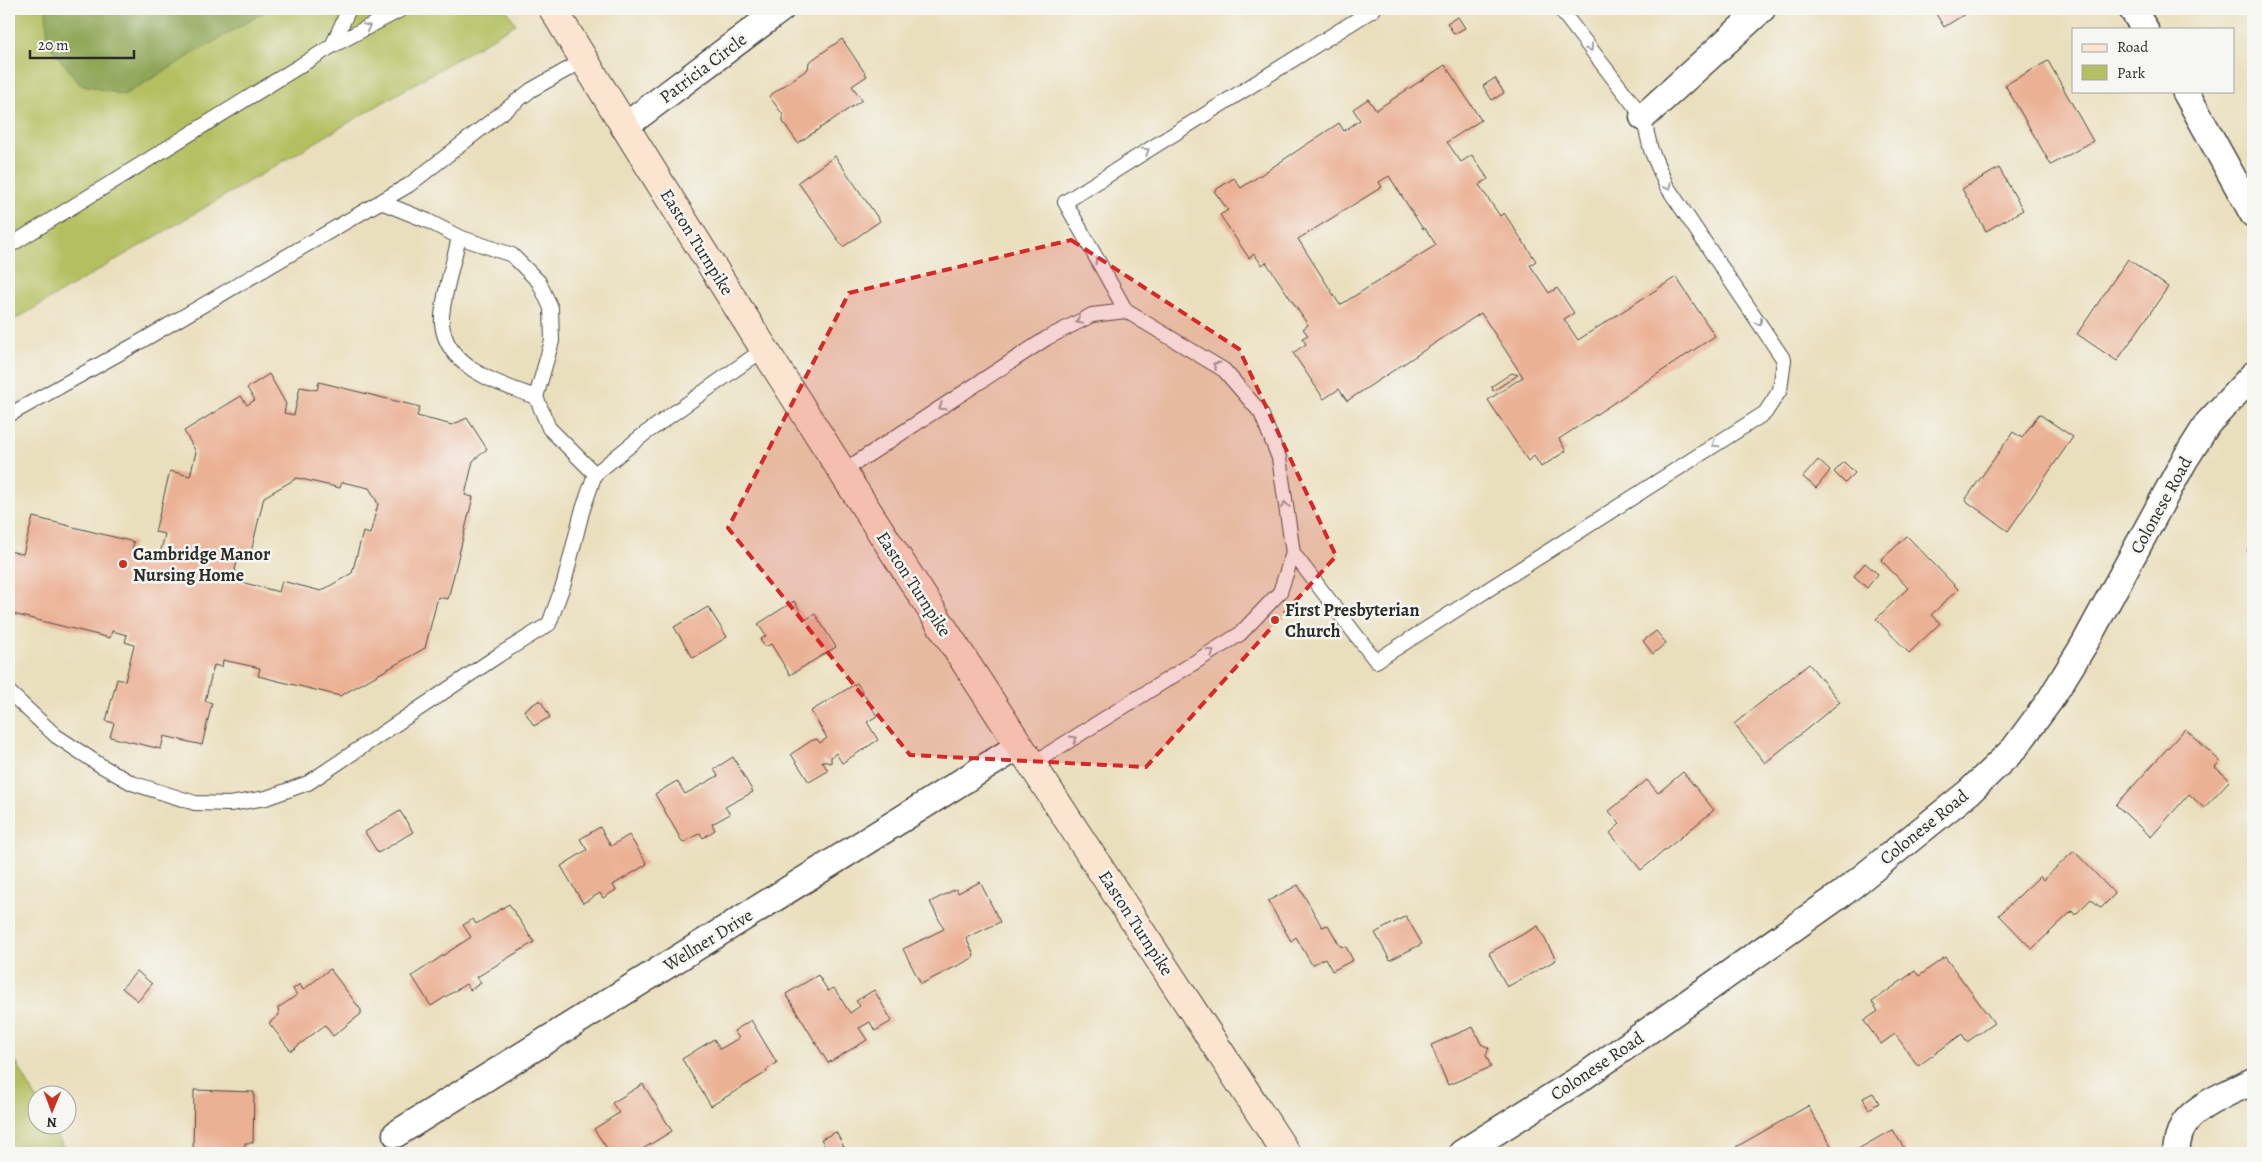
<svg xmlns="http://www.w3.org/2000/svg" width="2262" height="1162" font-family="Alegreya,serif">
<rect width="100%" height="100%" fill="#f6f6f2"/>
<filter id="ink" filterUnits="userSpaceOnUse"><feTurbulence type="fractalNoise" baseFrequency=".02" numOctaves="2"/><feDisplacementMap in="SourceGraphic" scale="10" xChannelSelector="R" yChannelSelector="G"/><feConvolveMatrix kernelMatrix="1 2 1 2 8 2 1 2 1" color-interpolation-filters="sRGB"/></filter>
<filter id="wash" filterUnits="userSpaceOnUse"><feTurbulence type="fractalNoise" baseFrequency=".0096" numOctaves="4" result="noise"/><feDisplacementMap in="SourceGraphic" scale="20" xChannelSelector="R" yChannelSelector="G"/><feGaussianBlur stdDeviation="1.12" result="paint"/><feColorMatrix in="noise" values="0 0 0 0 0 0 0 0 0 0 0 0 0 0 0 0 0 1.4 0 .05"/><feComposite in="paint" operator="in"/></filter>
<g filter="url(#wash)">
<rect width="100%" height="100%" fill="#eadfbd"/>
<path fill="#b4c061" stroke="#707646" d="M9 9H506L516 24 9 323Z
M9 1049 37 1100 38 1124 51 1125 67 1153H9Z"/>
<path fill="#8fa657" stroke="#5d6841" d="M46 9H269L124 95 80 84 48 44Z"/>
<g id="blocks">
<path fill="#ebb194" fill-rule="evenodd" d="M1933 9H1973L1944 27Z
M1988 9H2001L1991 15Z
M1458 17 1465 28 1454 34 1447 23Z
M842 39 867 76 852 86 862 100 798 143 783 122V115L769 96 808 69 809 62Z
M2048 61 2093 141 2051 165 2005 85Z
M1445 65 1481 120 1447 142 1461 162 1472 155 1488 179 1479 185 1500 216 1504 213 1536 261 1530 265 1549 293 1557 288 1574 313 1564 319 1578 340 1676 277 1715 336 1559 439 1566 451 1541 467 1534 456 1528 461 1488 400 1523 377 1481 313 1347 401 1339 389 1324 399 1293 353 1306 344 1302 338 1308 335 1303 329 1308 325 1266 262 1262 265 1254 254 1249 258 1220 215 1228 210 1214 191 1234 178 1241 188 1339 123 1344 131 1360 120 1353 109 1368 99 1376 110ZM1389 176 1423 229 1425 228 1436 245 1340 305 1298 239 1382 187 1379 182Z
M1495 78 1504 93 1492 100 1483 86Z
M835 156 880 221 843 247 798 182Z
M1999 168 2023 210 1986 231 1962 189Z
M2128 259 2168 287 2117 361 2077 334Z
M1512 373 1518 375 1493 391 1492 386Z
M269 374 286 404 284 413 294 415 300 387 317 390 319 382 420 407 417 416 452 425 467 418 487 449 473 461 465 495 473 497 448 599 438 597 425 648 340 696 258 676 260 668 223 660 222 667 214 665 205 701 212 703 202 745 164 736 161 749 110 737 114 723 106 721 117 679 125 681 134 645 125 642 127 635 112 631 110 638 9 613V551L23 554 33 517 134 542 131 554 149 558 161 550 165 534 155 532 170 471 190 476 196 452 184 431 241 396 247 405 255 400 247 388ZM297 478 340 488 342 482 369 488 375 498 378 504 370 534 363 532 352 573 321 591 282 581 279 592 241 582 235 570 239 553 250 556 264 497Z
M2039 414 2073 437 2008 531 1965 500 2013 432 2022 438Z
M1818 460 1830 471 1816 488 1803 477Z
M1844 462 1855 473 1845 483 1834 472Z
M1907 536 1958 589 1931 615 1940 623 1909 653 1876 619 1908 588 1881 560Z
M2253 547V561L2247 550Z
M1865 563 1878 574 1867 588 1854 576Z
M794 601 805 620 815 614 836 647 790 675 771 644 765 647 760 640 766 636 758 624Z
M708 607 727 637 693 658 674 627Z
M1656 631 1666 643 1653 654 1643 641Z
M1809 664 1840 702 1765 763 1734 724Z
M857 683 877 716 867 722 878 740 842 763 836 753 831 757V763L822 761 828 771 809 782 791 754 811 741 817 739 820 743 827 738 811 711Z
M540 700 550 717 534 726 524 710Z
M2185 729 2220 761 2215 767 2230 780 2204 808 2189 794 2151 837 2116 805Z
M733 757 753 792 725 807 730 814 712 824 715 830 703 838 700 833 683 843 655 794 677 781 685 794 718 776 714 769Z
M1683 772 1714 810 1641 870 1610 833 1620 824 1609 811 1647 780 1658 793Z
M400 811 413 832 378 853 365 832Z
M600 827 611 846 629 835 647 864 613 885 616 890 603 898 600 893 583 903 561 866 587 850 580 839Z
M2074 851 2115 894 2101 908 2091 899 2075 915 2072 911 2032 949 1999 915 2040 876 2043 880Z
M980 882 1000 922 966 938 974 955 973 958 921 984 903 949 944 929 930 902 956 889 958 893Z
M1298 885 1322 927 1328 925 1340 946 1346 947 1353 960 1332 971 1325 958 1312 965 1296 937 1291 941 1268 901Z
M509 904 534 942 477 977 481 983 470 990 466 984 431 1006 412 976 471 937 463 925 473 919 476 924Z
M1406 916 1422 944 1390 960 1375 933Z
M1538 926 1556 960 1507 987 1489 953Z
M1945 957 1994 1023 1967 1042 1962 1034 1918 1066 1895 1034 1881 1044 1864 1021 1878 1011 1872 1002 1915 971 1919 976Z
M330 969 361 1010V1014L333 1036 325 1025 291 1051 269 1023 279 1015 278 1008 297 995 293 989 300 984 303 990Z
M137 971 152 984 138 1001 122 988Z
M818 975 828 991 834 988 850 1013 860 1006 856 1001 874 990 892 1021 875 1031 870 1022 859 1028 867 1040 828 1063 786 994Z
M751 1020 777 1063 766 1070 767 1072 711 1106 682 1059 714 1039 720 1049 739 1038 734 1031Z
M1473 1027 1481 1044 1489 1048 1486 1055 1491 1067 1448 1085 1431 1045Z
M643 1084 672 1131 636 1153H610L594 1129 619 1113 612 1103Z
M194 1090 254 1092 253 1143H245L244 1153H193Z
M1873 1093 1879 1103 1869 1109 1863 1098Z
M1808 1106 1832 1147 1821 1153H1740L1736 1147Z
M1893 1130 1907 1153H1851L1888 1132Z
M836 1132 847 1153H829L821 1139Z"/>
</g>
</g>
<g filter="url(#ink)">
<use href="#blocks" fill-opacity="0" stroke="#484641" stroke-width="1"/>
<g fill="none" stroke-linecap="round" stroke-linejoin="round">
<g stroke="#484641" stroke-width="16">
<path id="service" d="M1374 9 1065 202 1126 311 1224 370 1261 413 1279 458 1293 553 1376 661 1765 413 1780 390 1784 360 1666 185 1651 150 1643 117 1560 9
M332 46 349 9
M381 202 428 221 459 237 512 255 539 282 551 308 552 341 536 397 549 428 595 474
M459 237C455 257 440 306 442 324 447 369 500 384 536 397
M9 246 332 46 402 9
M9 415 138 343 409 185 531 90 584 60
M842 472 1047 338 1092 315 1126 311
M9 692 56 736 100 765 132 783 195 803 230 804 266 798 308 783 499 655 549 624 564 583 582 512 595 474 643 435 764 349
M1032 764 1240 634 1280 592 1293 553"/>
</g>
<g stroke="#484641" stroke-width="29">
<path id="minor" d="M2132 9 2145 29
M2185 91 2253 214
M1643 117 1762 9
M624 127 781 9
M396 1134 1019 746
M1462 1153 1583 1077 1843 893 1969 792 2014 749 2050 700 2085 643 2184 461 2208 423 2253 375
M2176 1153C2177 1142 2179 1129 2187 1120 2201 1103 2233 1091 2253 1081"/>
</g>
<g stroke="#484641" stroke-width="30">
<path id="secondary" d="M553 9C788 396 1038 774 1286 1153"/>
</g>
<use href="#service" stroke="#fff" stroke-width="14"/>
<use href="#minor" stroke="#fff" stroke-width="26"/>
<use href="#secondary" stroke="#fce5d0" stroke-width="28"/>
</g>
<defs><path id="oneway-chevron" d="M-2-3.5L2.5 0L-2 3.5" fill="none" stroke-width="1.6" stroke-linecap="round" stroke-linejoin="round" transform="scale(1.25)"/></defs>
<g stroke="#a0a0a0">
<use href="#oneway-chevron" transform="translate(367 27) rotate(-28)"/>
<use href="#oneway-chevron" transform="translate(1590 48) rotate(53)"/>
<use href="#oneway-chevron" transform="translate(1146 151) rotate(-32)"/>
<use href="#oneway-chevron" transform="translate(1668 187) rotate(59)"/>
<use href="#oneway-chevron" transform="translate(1098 260) rotate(-120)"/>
<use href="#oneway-chevron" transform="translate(1079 321) rotate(152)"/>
<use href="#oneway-chevron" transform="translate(1759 322) rotate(56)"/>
<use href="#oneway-chevron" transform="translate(1216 365) rotate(-149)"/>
<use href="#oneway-chevron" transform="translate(942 407) rotate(147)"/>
<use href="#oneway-chevron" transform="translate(1715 444) rotate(147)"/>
<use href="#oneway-chevron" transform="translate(1285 505) rotate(-97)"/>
<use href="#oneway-chevron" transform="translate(1211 652) rotate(-33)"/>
<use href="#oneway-chevron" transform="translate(1074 739) rotate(-31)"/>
</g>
</g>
<path fill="#d62828" fill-opacity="0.2" stroke="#d62828" stroke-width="4" stroke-dasharray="10 6" stroke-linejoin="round" d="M1071 240 1239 349 1336 556 1146 767 910 755 728 528 849 293Z"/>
<g fill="#c8321e" stroke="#f6f6f2" stroke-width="2">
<circle cx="123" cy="564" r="5"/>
<circle cx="1275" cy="620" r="5"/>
</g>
<g text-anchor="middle" stroke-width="5" stroke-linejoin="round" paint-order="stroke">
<g font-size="18" fill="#2b2b2b" stroke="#f6f6f2">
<text transform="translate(703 68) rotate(-37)" y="6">Patricia Circle</text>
<text transform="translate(697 242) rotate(58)" y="6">Easton Turnpike</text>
<text transform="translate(2161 505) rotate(-61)" y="6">Colonese Road</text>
<text transform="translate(914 584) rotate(57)" y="6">Easton Turnpike</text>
<text transform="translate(1924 827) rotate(-39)" y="6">Colonese Road</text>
<text transform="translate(1136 923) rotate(57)" y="6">Easton Turnpike</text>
<text transform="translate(708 940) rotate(-32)" y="6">Wellner Drive</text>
<text transform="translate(1597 1066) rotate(-34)" y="6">Colonese Road</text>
</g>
<g font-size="18" font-weight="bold" fill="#2b2b2b" stroke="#f6f6f2" text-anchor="start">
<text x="133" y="560">Cambridge Manor<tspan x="133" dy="21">Nursing Home</tspan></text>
<text x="1285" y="616">First Presbyterian<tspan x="1285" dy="21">Church</tspan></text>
</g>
</g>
<rect width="2262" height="1162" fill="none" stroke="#f6f6f2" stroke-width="30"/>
<rect x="2072" y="28" width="162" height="65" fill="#f6f6f2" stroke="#a5a5a2"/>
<rect x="2082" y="44" width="25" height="8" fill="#fce5d0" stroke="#a5a5a2"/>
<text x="2117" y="52" font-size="15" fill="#2b2b2b">Road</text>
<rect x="2082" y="65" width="25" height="15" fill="#b4c061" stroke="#a5a5a2"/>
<text x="2117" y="78" font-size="15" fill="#2b2b2b">Park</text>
<g transform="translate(52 1110) rotate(181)"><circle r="24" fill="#f6f6f2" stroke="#a5a5a2"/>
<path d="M0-4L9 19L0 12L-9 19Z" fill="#c8321e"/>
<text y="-8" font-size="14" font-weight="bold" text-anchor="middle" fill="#2b2b2b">N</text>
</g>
<path d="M30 50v8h104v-8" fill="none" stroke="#2b2b2b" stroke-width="2.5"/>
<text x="38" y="50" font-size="15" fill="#2b2b2b" stroke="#f6f6f2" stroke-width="4" paint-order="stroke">20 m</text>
</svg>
